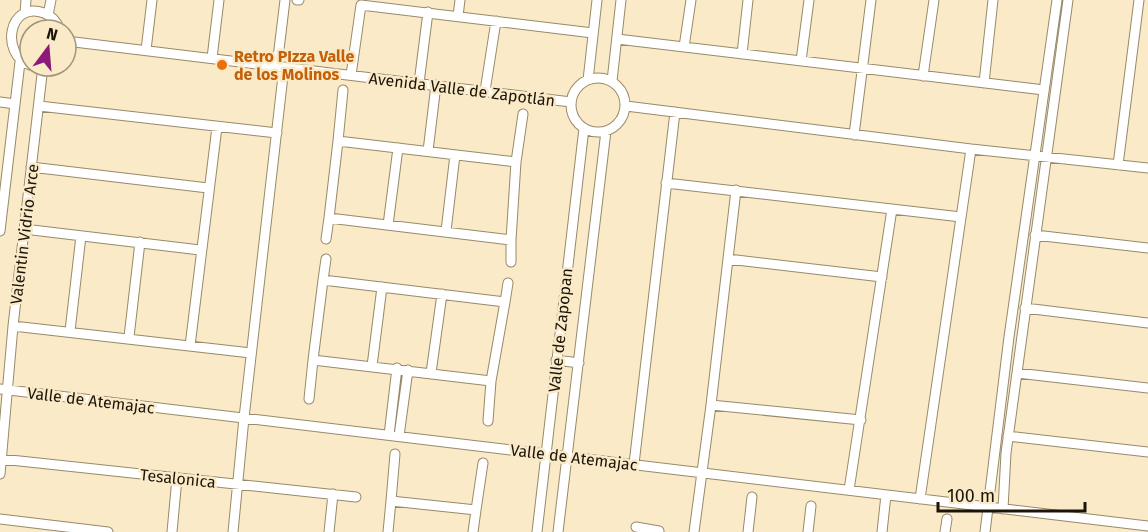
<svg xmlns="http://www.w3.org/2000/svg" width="1148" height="532" font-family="'Fira Sans',sans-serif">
<rect width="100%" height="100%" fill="#faeac8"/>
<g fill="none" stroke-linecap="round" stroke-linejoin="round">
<g stroke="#98896a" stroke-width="11">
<path id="minor" d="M297 0H299
M25 13 26 0
M48 15 51 0
M458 16 460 0
M617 39 1044 90
M66 41 571 102
M684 47 691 0
M146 50 152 0
M742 54 748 0
M212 58 219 0
M801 61 809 0
M30 65C0 55 8 0 44 13 52 16 57 22 60 30
M277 66 285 0
M351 75 361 5 593 33
M923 76 934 0
M571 105a27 27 0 1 1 54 0a27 27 0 1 1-54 0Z
M588 80 597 0
M612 81 621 0
M419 83 428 12
M984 83 993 0
M485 91 496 21
M0 102 15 104
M39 106 277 133
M626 106 971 149 1148 168
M854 135 871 0
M338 141 516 162 511 240 329 218Z
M338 141 343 90
M428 151 436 85
M516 162 523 114
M1118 165 1139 0
M31 167 208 188
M666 183 961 217
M388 225 398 148
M24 229 200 250
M0 231 20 62
M446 231 455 155
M1035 235 1148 248
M326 239 329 218
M728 259 882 277
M511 262V240
M323 280 505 302 491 381 313 360Z
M323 280 326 259
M505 302 508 283
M1025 308 1148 323
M13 326 251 353
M70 331 81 236
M129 337 140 242
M190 346 217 127
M556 360 579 363
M372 366 382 287
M431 373 442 294
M1017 373 1148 388
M0 389 1148 526
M309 399 313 360
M711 405 861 420
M488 421 491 381
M389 435 397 368
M399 436 408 370
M1008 436 1148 452
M1 459 356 497
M634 464 675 112
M0 474 13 326 43 66
M849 490 892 209
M920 499 971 149
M391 501 395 454
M1003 509 1006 453 1068 0
M476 510 483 463
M0 519 108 532
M636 527 659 531
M172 532 177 478
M233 532 244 418 284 67
M329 532 333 494
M388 532 391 501 476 510 473 532
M537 532 584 128
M558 532 606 131
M694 532 711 405 736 190
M748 532 752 497
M808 532 811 506
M882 532 886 495
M945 532 947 519
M985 532 1009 337 1057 0"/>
</g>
<use href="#minor" stroke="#fff" stroke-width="9"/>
</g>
<circle fill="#e8710a" stroke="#faeac8" stroke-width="2" cx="222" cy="65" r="6"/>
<g text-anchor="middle" stroke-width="5" stroke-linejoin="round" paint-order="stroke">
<g font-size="16" font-weight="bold" fill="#c56008" stroke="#faeac8" text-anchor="start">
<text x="234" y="62">Retro PIzza Valle<tspan x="234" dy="18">de los Molinos</tspan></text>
</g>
<g font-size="16" fill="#1b1509" stroke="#faeac8">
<text transform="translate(462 89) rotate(7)" y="6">Avenida Valle de Zapotlán</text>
<text transform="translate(24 234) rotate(-83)" y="6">Valentin Vidrio Arce</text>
<text transform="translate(560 330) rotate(-84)" y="6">Valle de Zapopan</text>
<text transform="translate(91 400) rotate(7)" y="6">Valle de Atemajac</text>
<text transform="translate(574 457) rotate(7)" y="6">Valle de Atemajac</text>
<text transform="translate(178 478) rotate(6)" y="6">Tesalonica</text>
</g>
</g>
<g transform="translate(48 48) rotate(16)"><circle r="28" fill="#faeac8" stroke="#a1957c" stroke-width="1.5"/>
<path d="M0-4.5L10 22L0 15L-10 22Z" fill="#8c1a7b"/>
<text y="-9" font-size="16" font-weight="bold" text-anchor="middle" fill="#1b1509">N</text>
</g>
<path d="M938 502v9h147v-9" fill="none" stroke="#1b1509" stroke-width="3"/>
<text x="947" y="502" font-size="18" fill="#1b1509" stroke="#faeac8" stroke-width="4.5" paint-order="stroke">100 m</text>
</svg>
